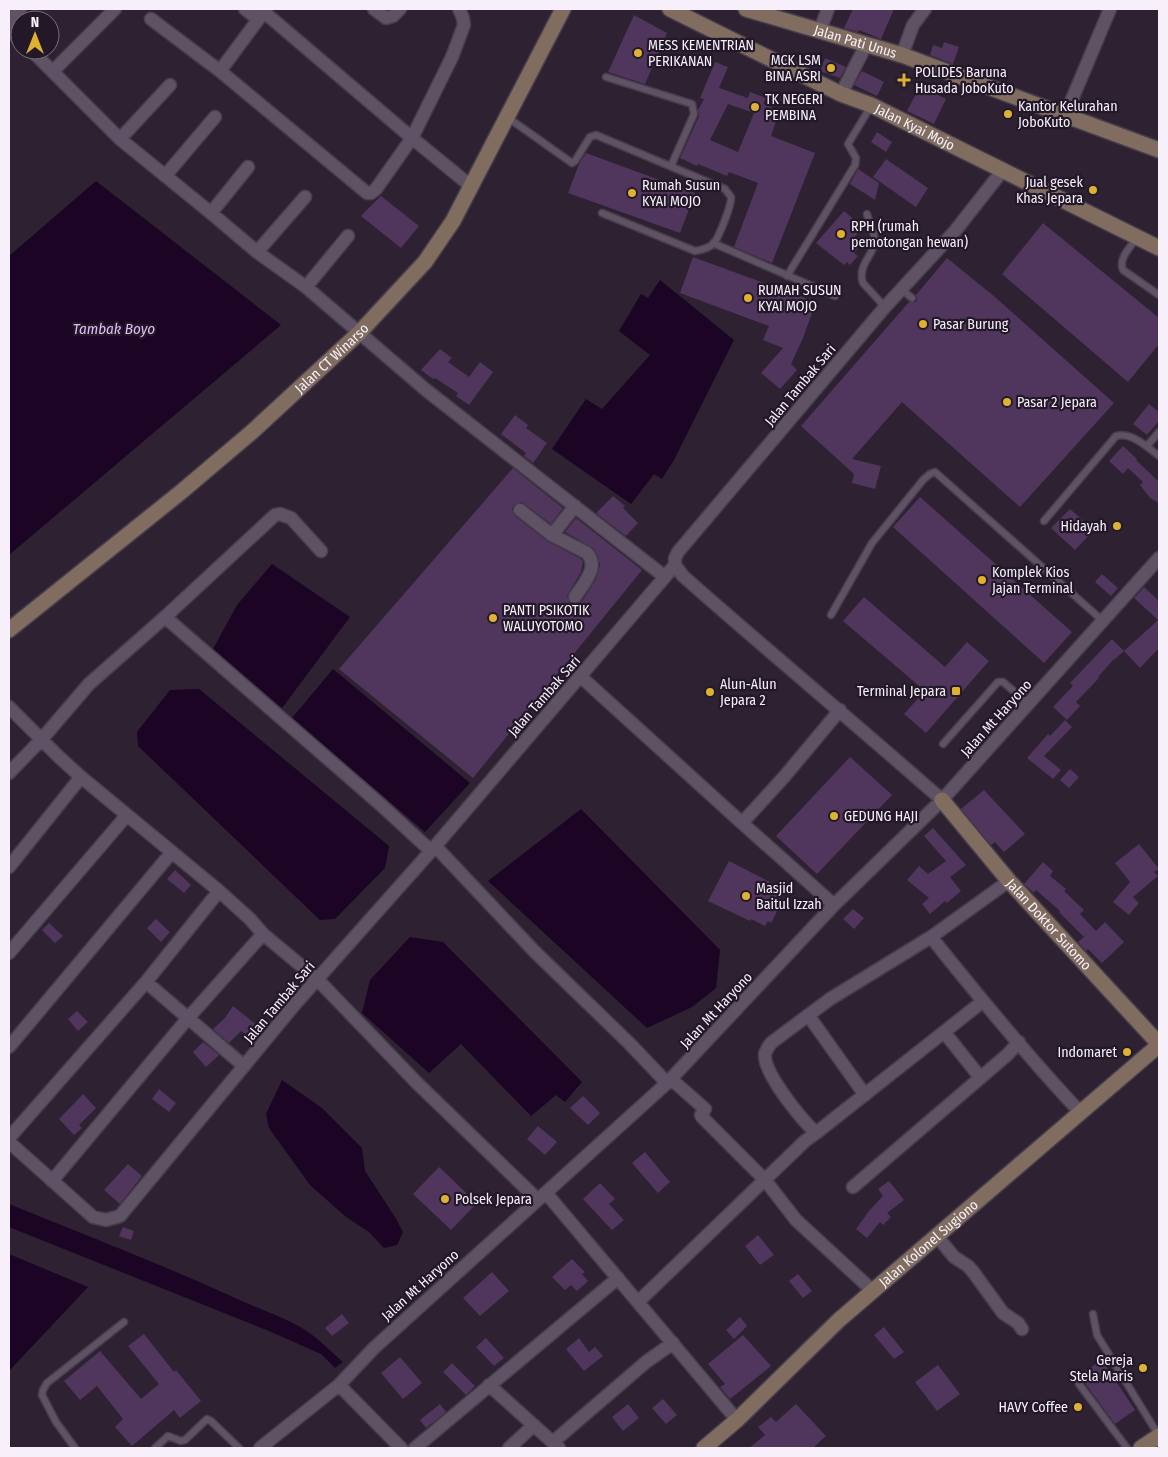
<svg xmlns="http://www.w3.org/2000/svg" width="1168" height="1457" font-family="'Fira Sans Condensed',sans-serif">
<rect width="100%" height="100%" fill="#2d2132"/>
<path fill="#1b0424" d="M96 181 281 325 9 555V256Z
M660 280 734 340 674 460 662 479 654 474 631 504 552 449 586 399 602 409 650 355 619 331 641 294 648 298Z
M272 564 350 617 282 708 213 649 237 605Z
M333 669 470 783 425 832 292 718Z
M199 689 389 846 385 868 335 919 320 920 138 746 137 732 170 690Z
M581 809 720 950 716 988 692 1007 647 1028 488 881Z
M410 937 443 942 582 1082 565 1102 556 1095 531 1116 461 1044 429 1073 362 1013 370 980Z
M282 1080 322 1108 362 1148 365 1171 395 1217 403 1232 397 1245 384 1248 369 1232 346 1217 310 1185 269 1128 266 1114Z
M9 1204C84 1235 159 1263 233 1297 256 1308 280 1315 302 1328 317 1337 330 1351 343 1362L335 1368 321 1354 269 1331 9 1227Z
M9 1254 88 1287 9 1371Z"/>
<path fill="#50365c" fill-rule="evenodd" d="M853 9H894L881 39 859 30 858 32 844 28Z
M634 15 667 33 645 84 608 72Z
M944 42 959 47 953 64 930 55 933 45 942 48Z
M825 58 846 67 840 78 820 71Z
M715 62 728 67 719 88 748 98 750 92 766 98 763 104 780 110 771 136 815 153 772 263 734 247 758 183 729 172 727 176 698 164 697 166 680 158 699 116 698 110 704 99 700 98ZM728 104 754 113 738 152 710 140Z
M862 71 884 82 877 96 854 85Z
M901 73 911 78 906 88 896 82Z
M920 86 946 99 934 124 907 111Z
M877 132 892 142 886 152 871 142Z
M586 153 695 193 680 233 568 193 579 164Z
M886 159 928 188 916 207 873 177Z
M858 169 879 183 875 200 850 184Z
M381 196 419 226 401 248 361 216Z
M844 211 863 227 851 241 858 248 854 253 858 256 850 265 847 262 844 265 816 243Z
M1043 223 1159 318V344L1128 382 1002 274Z
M693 257 816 302 803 338 791 364 797 370 780 389 761 373 783 348 763 340 769 326 680 293Z
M947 258 995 297 1114 403 1020 507 902 402 852 459 881 466 875 489 852 483 854 474 801 426 909 302H916L917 298 916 295Z
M440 349 452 358 448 362 469 377 480 362 493 372 469 405 456 396 458 393 435 378 433 379 421 370Z
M1149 404 1159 412V421L1147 435 1133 424Z
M515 415 528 425 526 428 547 443 533 463 524 456 526 453 501 434Z
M1123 446 1137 459 1136 460 1159 482V503L1150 498 1140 485 1143 482 1128 468 1123 474 1109 461Z
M513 468 563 508 551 524 522 502 514 505 512 509 515 516 547 541 581 559 583 562 581 572 567 596 570 603 575 605 582 601 596 579 600 565 598 556 593 548 565 532 576 518 642 570 473 778 339 669Z
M613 496 625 506 623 508 638 523 626 536 596 513Z
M920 497 1072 632 1044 663 893 527Z
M1070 509 1094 530 1075 550 1051 528Z
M1102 574 1118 588 1111 596 1095 582Z
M1144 587 1159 601V648L1140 668 1124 651 1158 620 1134 598Z
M864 597 945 667 967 642 989 661 926 733 904 714 925 691 843 621Z
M1112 639 1124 651 1115 659H1114L1098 677 1099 678 1076 702 1080 706 1067 720 1053 707 1073 686 1070 683Z
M1065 720 1072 727 1044 756 1061 770 1053 779 1027 758 1048 734 1050 736Z
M850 757 892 795 817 874 776 836Z
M1070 769 1079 777 1069 788 1060 780Z
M984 790 1025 834 1004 852 995 842 991 845 961 809Z
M933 828 966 865 950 877 961 891 947 903 945 901 930 914 922 904 929 898 907 880 919 866 928 874 946 861 924 836Z
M1139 844 1159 869 1154 872 1158 876 1133 897 1139 903 1129 915 1113 902 1130 882 1115 863Z
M729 861 770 882 769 884 783 892 779 900 782 902 771 923 768 921 765 926 751 919 750 921 708 901Z
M1043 862 1053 871 1050 876 1066 889 1064 891 1084 910 1080 914 1096 931 1105 922 1124 942 1102 963 1088 949 1086 951 1078 942 1084 937 1059 912 1060 911 1036 890 1034 893 1024 884Z
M175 870 191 885 184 893 167 879Z
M853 909 864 918 854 929 843 919Z
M156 919 170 932 161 942 147 928Z
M49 923 63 936 55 943 42 930Z
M233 1006 263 1030 254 1041 241 1031 229 1043 213 1029 225 1018Z
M77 1011 88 1022 78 1031 68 1019Z
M203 1042 219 1055 206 1067 193 1052Z
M159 1089 176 1103 169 1112 152 1099Z
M83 1094 96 1108 79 1125 82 1128 74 1135 59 1119Z
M583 1096 600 1113 588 1125 570 1108Z
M538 1126 557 1142 545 1155 527 1139Z
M645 1152 670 1182 658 1193 632 1163Z
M128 1164 142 1176 120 1204 104 1190Z
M439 1167 477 1203 451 1230 413 1194Z
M889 1181 904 1200 887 1213 891 1217 883 1225 880 1222 867 1238 856 1229 869 1211 883 1196 878 1189Z
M600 1183 615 1199 609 1204 624 1220 612 1230 583 1199Z
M123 1227 134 1231 131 1240 119 1236Z
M758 1235 774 1255 760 1265 745 1246Z
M572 1259 585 1272 582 1274 588 1281 577 1291 571 1285 565 1290 552 1277Z
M492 1272 509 1291 480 1316 463 1298Z
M798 1274 812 1291 803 1298 789 1281Z
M342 1314 349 1323 332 1336 325 1328Z
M740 1317 747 1326 734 1339 726 1330Z
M884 1327 904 1352 894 1359 874 1335Z
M144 1334 174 1372 176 1370 201 1401 180 1418 174 1410 132 1446 115 1427 123 1419 97 1386 80 1400 64 1381 100 1351 141 1399 159 1384 128 1346Z
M743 1335 771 1366 730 1399 720 1387 725 1384 708 1364Z
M486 1338 504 1358 494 1366 476 1347Z
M579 1338 589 1352 595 1347 603 1356 584 1371 566 1349Z
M400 1357 422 1383 403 1399 381 1373Z
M1102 1360 1135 1410 1115 1424 1079 1375Z
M452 1363 475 1386 466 1395 443 1372Z
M938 1365 960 1394 937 1411 915 1382Z
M663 1399 677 1415 666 1424 652 1408Z
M440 1404 446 1412 426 1428 420 1420Z
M628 1404 639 1418 623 1431 612 1417Z
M796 1404 826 1436 813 1448H749L765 1435 758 1427 771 1417 776 1422Z"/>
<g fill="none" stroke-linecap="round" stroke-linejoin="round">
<g stroke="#473d4b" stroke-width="9">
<path id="lane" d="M606 77 692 104 694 114 671 166
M507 117 572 163 575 161 590 137 596 135 715 185 725 189 731 197C732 204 719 237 714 243 710 248 701 250 695 251L602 213
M867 214C869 222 875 233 875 241 873 256 857 266 863 283L885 307
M1137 238C1130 247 1118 259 1123 270L1159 295
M713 243 835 296
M787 276 855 165 856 158 848 144 871 106
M901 289 912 298
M1147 446 1159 432
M1044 521 1116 436C1132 432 1147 447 1159 456
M831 615 872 543 923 480 930 474 935 472 1103 621
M943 744 998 682H1003L1029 704
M1093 1314 1097 1335 1159 1436
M1079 1384 1127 1448
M75 1448 56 1422 42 1395 43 1390 47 1383 124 1322
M155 1448 168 1436 181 1441 185 1440 207 1419 211 1421 239 1448"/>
</g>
<g stroke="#473d4b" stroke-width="15">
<path id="street" d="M245 9 258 19
M266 9 220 71 367 193H371L376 189 412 138 472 187
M374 9 386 18 393 16 400 9
M264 12 412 138 452 57 464 25 463 18 459 9
M151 19 220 71
M9 21 20 9
M9 30 20 40
M820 30 828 9
M31 50 120 139 211 213 257 252 306 287 426 390 665 577
M902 55 913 25 925 9
M53 71 115 9
M841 94 866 45
M1065 116 1110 9
M120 139 170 85
M165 176 215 117
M211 213 248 167
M257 252 305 197
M306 287 348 236
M520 510 552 535 575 506
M552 535 587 553C600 567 583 584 575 597
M675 565 683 576C769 652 857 725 942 800
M165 617 381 805 431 851
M580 676 742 823 784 777 840 710
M9 707 59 757 81 777 219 891 250 919 263 934 317 979 417 1083 537 1199
M9 773 41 740 89 684 165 617 275 515 280 514 291 518 321 551
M742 823 834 905
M435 846 535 952 629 1043 667 1083
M9 867 81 777
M931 937 1009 881
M9 953 127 815
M146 982 244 1066
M808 1015 865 1095
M944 1032 980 1077
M9 1047 172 852
M671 1079 705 1109 701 1115 702 1117 765 1180 796 1220 873 1291
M816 1133 982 1002
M9 1138 146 982 219 891
M9 1142 93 1217 106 1220 120 1216 296 1003 431 851 675 565V558L678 552 885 307 955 231 1003 170
M52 1181 189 1017 263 934
M853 1187 1007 1055 1019 1042
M546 1193 737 1420
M936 1235 954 1257 968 1266 974 1273 1003 1313 1018 1323 1022 1329
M638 1302 805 1141 816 1133C802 1120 763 1073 765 1054 766 1050 769 1046 771 1043L830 999 931 937C979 997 1027 1056 1080 1112
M339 1385 401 1448
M489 1385 559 1448
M553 1442 646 1362 673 1343
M260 1448 339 1385 374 1348 667 1083 834 905 942 800 1159 558
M415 1448 618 1278
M509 1448 534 1425"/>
</g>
<g stroke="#473d4b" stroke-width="18">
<g id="secondary">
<path id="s1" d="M670 9 841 94 871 105 1159 248"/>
<path id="s2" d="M746 9 902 55 1159 150"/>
<path id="s3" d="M9 630 181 492 253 431 359 333 425 262 453 221 563 9"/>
<path id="s4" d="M942 800 1009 881 1159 1044"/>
<path id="s5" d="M704 1448 737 1420 839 1320 1159 1045"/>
<path d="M1141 1448 1159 1436"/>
</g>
</g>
<use href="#lane" stroke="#5f5265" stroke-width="6"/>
<use href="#street" stroke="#5f5265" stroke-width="12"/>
<use href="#secondary" stroke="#806d60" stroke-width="15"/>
</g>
<g fill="#deb133" stroke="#231828" stroke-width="2">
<circle cx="638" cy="53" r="5"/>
<circle cx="831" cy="68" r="5"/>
<path d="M901.5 72.5h5v5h5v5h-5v5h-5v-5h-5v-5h5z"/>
<circle cx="755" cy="107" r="5"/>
<circle cx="1008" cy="114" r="5"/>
<circle cx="1093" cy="190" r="5"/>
<circle cx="632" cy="193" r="5"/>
<circle cx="841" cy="234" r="5"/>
<circle cx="748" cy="298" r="5"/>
<circle cx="923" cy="324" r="5"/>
<circle cx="1007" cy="402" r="5"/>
<circle cx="1117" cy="526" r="5"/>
<circle cx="982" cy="580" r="5"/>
<circle cx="493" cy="618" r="5"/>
<rect x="951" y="686" width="10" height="10" rx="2.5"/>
<circle cx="710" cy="692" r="5"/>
<circle cx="834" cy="816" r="5"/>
<circle cx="746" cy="896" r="5"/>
<circle cx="1127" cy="1052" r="5"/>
<circle cx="445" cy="1199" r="5"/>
<circle cx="1143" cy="1368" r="5"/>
<circle cx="1078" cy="1407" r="5"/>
</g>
<g text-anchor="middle" stroke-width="4.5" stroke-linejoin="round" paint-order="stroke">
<g font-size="14" fill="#f7f0fb" stroke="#231828">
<text dy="5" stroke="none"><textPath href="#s2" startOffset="114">Jalan Pati Unus</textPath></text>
<text dy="5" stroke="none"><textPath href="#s1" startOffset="272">Jalan Kyai Mojo</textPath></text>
<text dy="5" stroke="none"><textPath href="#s3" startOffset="422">Jalan CT Winarso</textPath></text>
<text transform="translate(800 385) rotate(-50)" y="5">Jalan Tambak Sari</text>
<text transform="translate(544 696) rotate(-49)" y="5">Jalan Tambak Sari</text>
<text transform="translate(996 718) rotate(-48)" y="5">Jalan Mt Haryono</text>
<text dy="5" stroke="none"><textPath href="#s4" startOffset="164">Jalan Doktor Sutomo</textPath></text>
<text transform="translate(279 1002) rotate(-50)" y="5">Jalan Tambak Sari</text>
<text transform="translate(716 1010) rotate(-47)" y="5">Jalan Mt Haryono</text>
<text dy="5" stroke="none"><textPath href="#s5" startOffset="304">Jalan Kolonel Sugiono</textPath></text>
<text transform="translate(420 1285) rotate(-42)" y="5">Jalan Mt Haryono</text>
</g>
<g font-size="14" fill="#f7f0fb" stroke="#231828" text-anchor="start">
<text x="648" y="50">MESS KEMENTRIAN<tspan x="648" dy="16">PERIKANAN</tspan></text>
<text x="821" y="65" text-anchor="end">MCK LSM<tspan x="821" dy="16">BINA ASRI</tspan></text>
<text x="915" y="77">POLIDES Baruna<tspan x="915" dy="16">Husada JoboKuto</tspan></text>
<text x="765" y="104">TK NEGERI<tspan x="765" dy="16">PEMBINA</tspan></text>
<text x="1018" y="111">Kantor Kelurahan<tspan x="1018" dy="16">JoboKuto</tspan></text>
<text x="1083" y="187" text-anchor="end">Jual gesek<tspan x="1083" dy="16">Khas Jepara</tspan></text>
<text x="642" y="190">Rumah Susun<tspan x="642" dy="16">KYAI MOJO</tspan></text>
<text x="851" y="231">RPH (rumah<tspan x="851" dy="16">pemotongan hewan)</tspan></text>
<text x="758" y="295">RUMAH SUSUN<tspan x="758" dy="16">KYAI MOJO</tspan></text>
<text x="933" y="329">Pasar Burung</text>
<text x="1017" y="407">Pasar 2 Jepara</text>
<text x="1107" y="531" text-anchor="end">Hidayah</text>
<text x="992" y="577">Komplek Kios<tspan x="992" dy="16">Jajan Terminal</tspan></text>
<text x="503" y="615">PANTI PSIKOTIK<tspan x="503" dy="16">WALUYOTOMO</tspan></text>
<text x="720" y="689">Alun-Alun<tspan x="720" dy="16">Jepara 2</tspan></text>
<text x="946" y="696" text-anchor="end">Terminal Jepara</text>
<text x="844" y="821">GEDUNG HAJI</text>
<text x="756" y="893">Masjid<tspan x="756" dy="16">Baitul Izzah</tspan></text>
<text x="1117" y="1057" text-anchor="end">Indomaret</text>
<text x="455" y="1204">Polsek Jepara</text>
<text x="1133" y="1365" text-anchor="end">Gereja<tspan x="1133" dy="16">Stela Maris</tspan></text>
<text x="1068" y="1412" text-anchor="end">HAVY Coffee</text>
</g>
<g font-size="15" font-style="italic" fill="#e5b9fa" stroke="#231828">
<text x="114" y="334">Tambak Boyo</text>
</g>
</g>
<rect width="1168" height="1457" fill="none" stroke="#f7f0fb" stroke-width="20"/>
<g transform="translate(35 35)"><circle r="24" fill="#231828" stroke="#786e7c"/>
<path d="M0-4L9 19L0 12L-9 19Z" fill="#deb133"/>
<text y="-8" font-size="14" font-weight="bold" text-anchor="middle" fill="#f7f0fb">N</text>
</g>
</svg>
